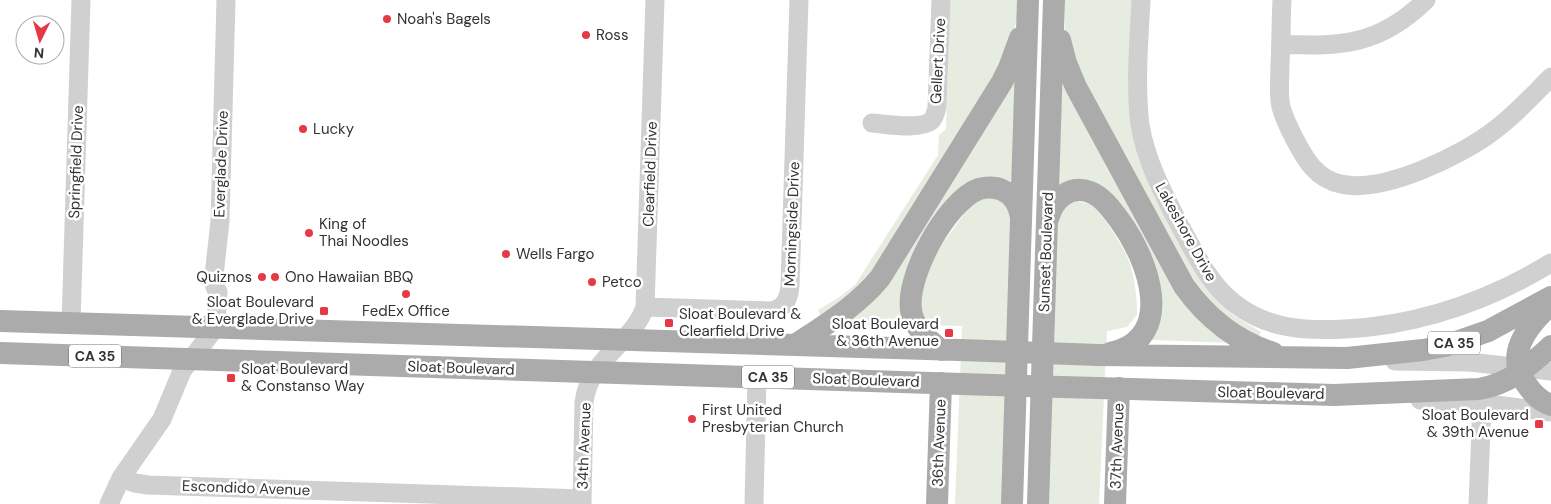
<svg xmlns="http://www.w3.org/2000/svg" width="1551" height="504" font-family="'DM Sans',sans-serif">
<rect width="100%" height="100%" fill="#fff"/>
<path fill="#e6ecdf" d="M950 0H1019C1018 25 1009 47 1001 70L873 273 821 317 818 310 841 296 855 285 938 155 939 135 946 129Z
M1065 0H1132L1138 156 1156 200 1215 299 1236 317 1261 332 1258 340 1199 299 1069 51 1065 29Z
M1016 68 1012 185 956 195 906 326 837 324Z
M1061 76 1182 294 1234 343 1151 340 1157 326 1116 201 1057 186Z
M993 197 1005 203 1011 216 1003 504H955L962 326 927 325 920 310 923 279 931 260 966 211 974 202Z
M1076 201C1083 202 1089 203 1094 207 1104 216 1127 252 1130 264 1135 280 1137 298 1137 315L1127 327 1107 331 1099 504H1048L1057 216 1066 204Z"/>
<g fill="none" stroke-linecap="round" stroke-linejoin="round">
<path stroke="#d0d0d0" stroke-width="19" d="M1141 0C1139 41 1135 84 1140 125 1146 161 1163 193 1180 226 1195 253 1209 284 1234 303 1267 329 1304 331 1345 329 1419 325 1488 301 1551 263
M1282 0C1281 22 1281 43 1280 65 1280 79 1278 93 1281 107 1284 118 1289 128 1294 138 1305 159 1316 179 1341 184 1383 194 1463 155 1496 129 1516 114 1533 95 1551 77
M1281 44C1342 47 1380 45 1426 0
M872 123C886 124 920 130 931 121 935 117 936 112 937 107L941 0
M645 307 770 311C784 310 789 299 790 286L799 0
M71 323 81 0
M1395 361 1469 362 1551 371
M1420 400 1496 405 1551 412
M121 478 135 483 148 485 582 499
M109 504 121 478 162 419 182 371 216 327 218 292 215 287 214 276 220 221 226 0
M582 504 584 402C590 357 633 343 645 307L655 0
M754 504 757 377
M1478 504 1482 404"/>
<path stroke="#ababab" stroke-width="22" d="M1060 40 1066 63 1076 87 1184 286C1207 318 1235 341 1273 353
M1048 219C1053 200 1069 184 1090 192 1103 197 1112 210 1120 221 1148 259 1178 339 1110 353
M1548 307C1526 328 1504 356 1527 385 1533 394 1540 401 1551 405
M0 321 960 350
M795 345C825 325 857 306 880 278L1002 82 1009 68 1020 38
M941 350C929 340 916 330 912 315 902 281 947 200 979 189 987 187 995 187 1002 190 1014 195 1019 205 1021 217
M0 353 993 385
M1098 355 1347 358 1423 350 1445 346 1488 331 1551 297
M1098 388 1334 395 1479 389C1510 384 1529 366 1551 346
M937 504 941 383
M1012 504 1028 0
M1038 504 1054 0
M1115 504 1119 388"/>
<path stroke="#ababab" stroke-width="22" d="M960 350 1098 355
M993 385 1098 388"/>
</g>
<g fill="#e63946" stroke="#fff" stroke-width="2">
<circle cx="387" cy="19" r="5"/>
<circle cx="586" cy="35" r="5"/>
<circle cx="303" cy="129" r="5"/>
<circle cx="309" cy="233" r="5"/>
<circle cx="506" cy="254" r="5"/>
<circle cx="262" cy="277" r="5"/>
<circle cx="275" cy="277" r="5"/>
<circle cx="592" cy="282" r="5"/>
<circle cx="406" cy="294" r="5"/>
<rect x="319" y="306" width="10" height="10" rx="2.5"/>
<rect x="664" y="318" width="10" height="10" rx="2.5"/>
<rect x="944" y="328" width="10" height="10" rx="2.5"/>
<rect x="226" y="373" width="10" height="10" rx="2.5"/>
<circle cx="692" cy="419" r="5"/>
<rect x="1534" y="419" width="10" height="10" rx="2.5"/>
</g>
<g text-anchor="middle" stroke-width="5" stroke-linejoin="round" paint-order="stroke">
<g fill="#fff" stroke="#707070" stroke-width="1">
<rect x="1428" y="331.5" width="52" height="23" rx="4"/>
<rect x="69" y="344.5" width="52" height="23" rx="4"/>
<rect x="742" y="365.5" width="52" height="23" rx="4"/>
</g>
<g font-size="14" font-weight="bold" fill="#333">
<text x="1454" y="348">CA 35</text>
<text x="95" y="361">CA 35</text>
<text x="768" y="382">CA 35</text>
</g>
<g font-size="15" fill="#333" stroke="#fff" text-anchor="start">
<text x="397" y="24">Noah's Bagels</text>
<text x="596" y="40">Ross</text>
<text x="313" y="134">Lucky</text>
<text x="319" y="229">King of<tspan x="319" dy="17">Thai Noodles</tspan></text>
<text x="516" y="259">Wells Fargo</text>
<text x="252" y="282" text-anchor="end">Quiznos</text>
<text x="285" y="282">Ono Hawaiian BBQ</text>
<text x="602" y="287">Petco</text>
<text x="314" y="307" text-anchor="end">Sloat Boulevard<tspan x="314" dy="17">&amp; Everglade Drive</tspan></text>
<text x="406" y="316" text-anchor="middle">FedEx Office</text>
<text x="679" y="319">Sloat Boulevard &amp;<tspan x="679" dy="17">Clearfield Drive</tspan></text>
<text x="939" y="329" text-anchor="end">Sloat Boulevard<tspan x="939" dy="17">&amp; 36th Avenue</tspan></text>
<text x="241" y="374">Sloat Boulevard<tspan x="241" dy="17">&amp; Constanso Way</tspan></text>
<text x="702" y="415">First United<tspan x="702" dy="17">Presbyterian Church</tspan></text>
<text x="1529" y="420" text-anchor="end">Sloat Boulevard<tspan x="1529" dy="17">&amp; 39th Avenue</tspan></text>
</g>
<g font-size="15" fill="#333" stroke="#fff">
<text transform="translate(938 61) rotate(-87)" y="5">Gellert Drive</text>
<text transform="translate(76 162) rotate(-88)" y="5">Springfield Drive</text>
<text transform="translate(221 164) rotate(-88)" y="5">Everglade Drive</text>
<text transform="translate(650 174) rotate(-88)" y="5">Clearfield Drive</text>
<text transform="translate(792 224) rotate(-88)" y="5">Morningside Drive</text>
<text transform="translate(1186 232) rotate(61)" y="5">Lakeshore Drive</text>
<text transform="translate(1046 252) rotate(-88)" y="5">Sunset Boulevard</text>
<text transform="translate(461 368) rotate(2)" y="5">Sloat Boulevard</text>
<text transform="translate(866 380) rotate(2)" y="5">Sloat Boulevard</text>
<text transform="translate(1271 393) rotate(1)" y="5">Sloat Boulevard</text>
<text transform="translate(939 443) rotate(-88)" y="5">36th Avenue</text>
<text transform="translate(584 446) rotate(-88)" y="5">34th Avenue</text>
<text transform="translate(1117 446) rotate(-88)" y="5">37th Avenue</text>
<text transform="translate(246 488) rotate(2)" y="5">Escondido Avenue</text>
</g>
</g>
<g transform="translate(40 40) rotate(185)"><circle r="24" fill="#ffffff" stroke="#adadad"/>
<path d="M0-4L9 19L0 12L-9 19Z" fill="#e63946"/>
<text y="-8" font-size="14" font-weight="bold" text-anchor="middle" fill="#333333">N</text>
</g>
</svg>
